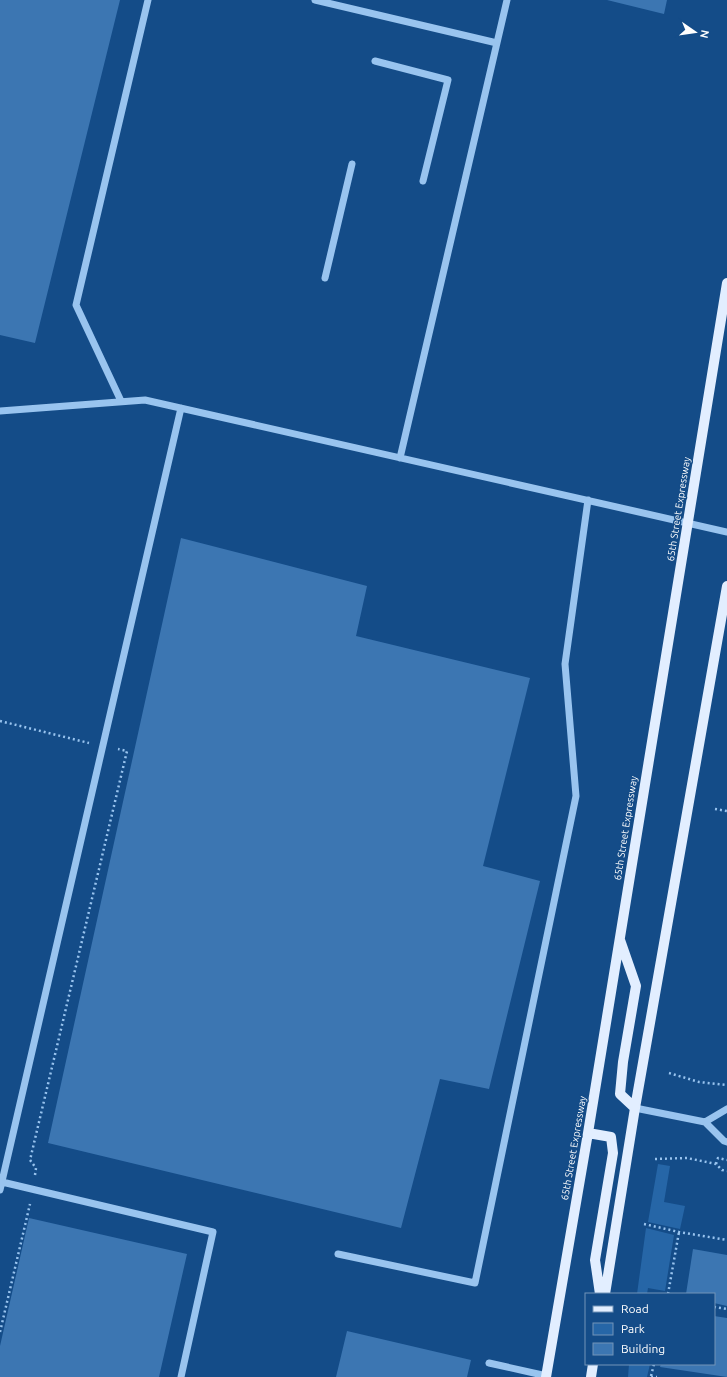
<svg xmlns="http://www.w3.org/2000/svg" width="727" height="1377" font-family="Ubuntu,sans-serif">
<rect width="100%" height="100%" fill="#144c88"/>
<path fill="#2666a7" d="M658 1164 670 1166 664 1202 685 1206 680 1229 648 1222Z
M646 1228 674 1235 665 1291 648 1288 647 1294H637Z
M629 1364H650L647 1377H628Z"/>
<path fill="#3c76b2" d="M0 0H120L35 343 0 335Z
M607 0H667L664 14Z
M181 538 367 586 356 636 530 678 483 866 540 881 489 1089 440 1079 401 1228 48 1143Z
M29 1218 187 1254 159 1377H0V1346Z
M693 1249 727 1255V1306L714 1303V1294H686Z
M714 1316 727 1318V1377L660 1367 661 1364H714Z
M347 1331 471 1360 467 1377H336Z"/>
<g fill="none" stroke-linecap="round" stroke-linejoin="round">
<path stroke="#99c4ef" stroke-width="2.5" stroke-dasharray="2 3" stroke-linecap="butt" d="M0 721 89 743
M715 809 727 811
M669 1073 699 1082 727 1085
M655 1159 687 1158 716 1164 722 1170 727 1171
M716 1164 718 1158 727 1160
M35 1175 36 1168 30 1160 127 751 118 749
M644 1224 679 1232 727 1240
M668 1294 679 1232
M714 1307 727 1309
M0 1332 30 1204
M651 1376 654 1364
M651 1377H657"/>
<path stroke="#99c4ef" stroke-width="7" d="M315 0 497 43
M375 61 448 80 423 181
M325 278 352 164
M121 401 76 305 148 0
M0 411 145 400 727 532
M400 458 507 0
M635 1108 705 1122 724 1141 727 1142
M705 1122 727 1109
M2 1182 213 1232 181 1377
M0 1190 181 408
M338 1254 475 1283 576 796 565 664 588 500
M489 1363 547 1376"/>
<path stroke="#e2eeff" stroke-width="10" d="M620 940 636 986 623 1062 620 1094 635 1108
M588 1133 611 1137 613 1153 595 1260 600 1294
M605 1294 635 1108 727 586
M546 1377 588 1133 727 283
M591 1377 593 1364"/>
</g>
<g text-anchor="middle" stroke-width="3" stroke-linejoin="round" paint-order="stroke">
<g font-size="10" fill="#fff" stroke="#144c88">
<text transform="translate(678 509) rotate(-81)" y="4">65th Street Expressway</text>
<text transform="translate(625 828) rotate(-81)" y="4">65th Street Expressway</text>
<text transform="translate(573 1148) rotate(-80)" y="4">65th Street Expressway</text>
</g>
</g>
<rect x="585" y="1293" width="130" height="72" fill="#144c88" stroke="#7294b8"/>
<rect x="593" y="1306" width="20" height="6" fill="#e2eeff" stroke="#7294b8"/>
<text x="621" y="1313" font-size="12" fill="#ffffff">Road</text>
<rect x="593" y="1323" width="20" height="12" fill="#2666a7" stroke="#7294b8"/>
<text x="621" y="1333" font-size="12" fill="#ffffff">Park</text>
<rect x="593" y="1343" width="20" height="12" fill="#3c76b2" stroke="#7294b8"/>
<text x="621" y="1353" font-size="12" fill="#ffffff">Building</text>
<g transform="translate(695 32) rotate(103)" stroke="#144c88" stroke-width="3" paint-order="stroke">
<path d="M0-3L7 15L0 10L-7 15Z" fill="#ffffff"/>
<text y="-6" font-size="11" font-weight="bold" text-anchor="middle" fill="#ffffff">N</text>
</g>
</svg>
